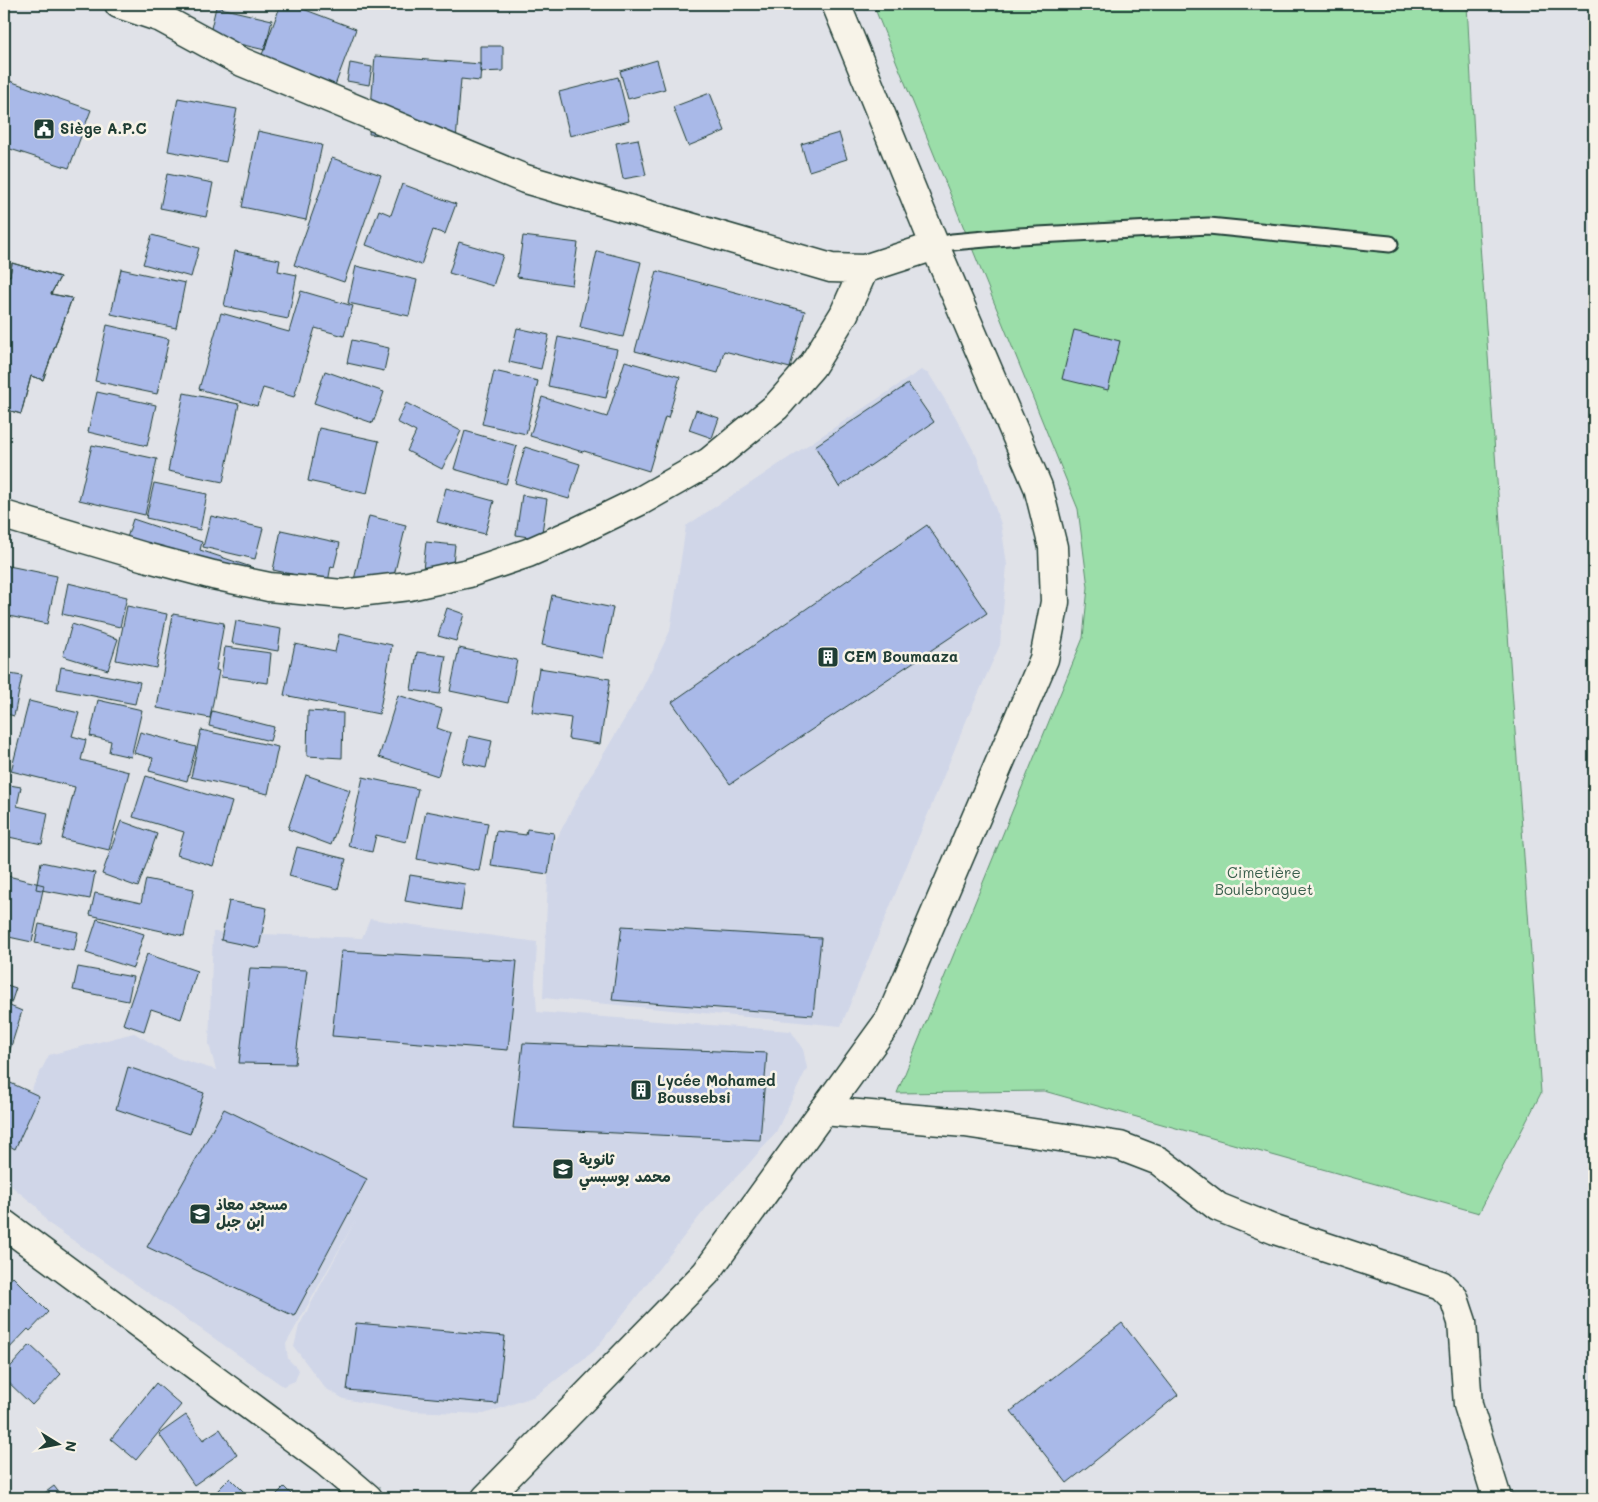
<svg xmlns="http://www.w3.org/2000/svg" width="1598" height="1502" font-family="Mali,'Playpen Sans Arabic',sans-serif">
<rect width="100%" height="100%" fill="#e0e2e8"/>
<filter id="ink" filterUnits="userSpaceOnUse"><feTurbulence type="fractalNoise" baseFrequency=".02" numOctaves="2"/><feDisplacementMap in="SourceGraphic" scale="10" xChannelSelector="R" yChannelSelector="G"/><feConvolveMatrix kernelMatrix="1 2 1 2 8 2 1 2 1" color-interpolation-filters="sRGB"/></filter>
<g filter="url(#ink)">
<path fill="#d0d6e8" d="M921 370 929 374 955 416 977 457 1001 524 1007 565 1000 645 967 719 841 1026 543 998 549 854 578 797 640 693 670 631 686 526Z
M370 919 537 942 535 983 537 1012 791 1031 803 1049 807 1068 776 1132 747 1166 707 1207 594 1351 535 1396 484 1414 409 1411 344 1399 325 1388 294 1347 299 1326 356 1219 286 1344 288 1359 299 1370 295 1381 283 1386 48 1223 36 1206 4 1180V1143L49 1055 134 1033 177 1058 216 1070 209 1044 213 932 362 938Z"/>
<path fill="#9bdea9" stroke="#5d8e6e" d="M873 4H1467L1479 230 1541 1093 1479 1213 1044 1091 897 1093 1083 638 1088 587 1078 509Z"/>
<path fill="#a9b9e8" stroke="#1f3d34" d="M247 4H271L270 7Z
M281 4H290L356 29 334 88 260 60Z
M648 4H670L649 9Z
M216 7 272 20 265 50 209 37Z
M4 18 9 20 4 37Z
M480 46H503V71L480 72Z
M375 56 481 64 480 81 461 79 456 141 369 134Z
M657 60 665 89 628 99 620 71Z
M350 63 372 67 369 85 347 81Z
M618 77 629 121 570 136 559 92Z
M4 79 91 110 69 168 4 147Z
M710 93 725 131 688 146 673 107Z
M178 98 237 109 226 162 168 151Z
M258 131 322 145 306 220 242 207Z
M839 133 847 159 809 171 801 144Z
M638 139 646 175 623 179 616 143Z
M332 158 381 175 344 282 294 265Z
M167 174 213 183 206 217 160 208Z
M402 184 456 204 445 234 433 230 421 265 366 245 379 210 391 215Z
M152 235 199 248 191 277 143 264Z
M523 236 578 243 572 285 517 277Z
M459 242 503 255 493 286 449 273Z
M235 251 280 260 278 271 297 275 288 319 224 306Z
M597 251 641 262 623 337 580 327Z
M12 263 60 277 51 294 72 298 43 380 31 376 21 414 4 409V274L10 276Z
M12 263 60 277 51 294 72 298 43 380 31 376 21 414 4 409V274L10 276Z
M356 266 417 280 409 316 348 303Z
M121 269 185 283 176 328 111 314Z
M657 271 805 311 790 368 724 351 718 373 635 351Z
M301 291 353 306 344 336 315 328 294 397 263 388 257 406 199 389 221 313 289 332Z
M107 325 169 339 157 394 95 381Z
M517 328 549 335 541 369 509 362Z
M1074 330 1120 341 1108 390 1062 379Z
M558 337 617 349 606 398 548 386Z
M352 340 389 348 384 371 347 363Z
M625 361 680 377 668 418 665 417 649 471 584 451 583 452 530 436 542 397 607 417Z
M325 371 384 392 373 423 314 403Z
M494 371 538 381 526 434 482 424Z
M908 384 934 422 839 487 815 446Z
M97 392 156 405 147 446 88 432Z
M184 393 239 404 223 482 168 471Z
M406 403 461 431 442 469 407 451 416 432 397 422Z
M696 410 719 418 712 438 689 430Z
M319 428 379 441 367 494 308 481Z
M465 431 517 446 506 484 454 469Z
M92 445 157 459 145 515 79 500Z
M525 447 580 464 569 499 515 483Z
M154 483 207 494 200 530 146 518Z
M446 488 494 501 485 534 437 522Z
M522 495 547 499 541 539 516 535Z
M211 516 263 528 255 559 203 547Z
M369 516 406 525 391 588 354 580Z
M133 519 202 542 200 550 254 568 248 586 120 560Z
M927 525 987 613 730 784 672 702Z
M281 530 340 543 334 567 331 566 328 582 273 570Z
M426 542 455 545 452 573 423 570Z
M4 565 57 576 47 624 4 615Z
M68 583 127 597 120 627 62 614Z
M552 595 613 608 603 658 542 645Z
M127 606 167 614 156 668 116 660Z
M447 608 464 614 456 641 438 636Z
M173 614 224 623 216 670 219 671 210 718 157 708Z
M236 621 281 629 278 651 232 643Z
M72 624 118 639 108 670 63 656Z
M339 634 392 645 379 714 284 695 295 644 335 652Z
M225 647 271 653 268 683 221 677Z
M459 648 517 660 508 703 450 691Z
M417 652 446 656 440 694 411 690Z
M61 667 140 682 135 704 57 689Z
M539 668 610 679 600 744 568 739 571 718 532 712Z
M4 673 22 676 14 716 4 713Z
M398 695 442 709 437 728 451 733 438 776 379 757Z
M98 700 142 710 131 757 109 752 111 741 90 736Z
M29 701 79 713 72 736 86 740 81 760 129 772 109 850 62 839 75 787 11 771Z
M212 711 274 727 270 741 209 726Z
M308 711 343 713 342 758 307 756Z
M201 730 278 747 268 794 191 777Z
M140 732 196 747 187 781 149 771 153 758 134 753Z
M469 736 492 741 486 768 463 763Z
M306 775 350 790 331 845 288 829Z
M146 776 232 802 213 866 177 855 184 832 133 817Z
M363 777 418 789 406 842 376 835 372 852 348 846Z
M4 784 21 787 17 806 48 813 42 844 4 836Z
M426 811 488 823 479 871 417 859Z
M121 821 157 834 138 887 102 874Z
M527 829 554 833 548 874 491 866 496 831 526 835Z
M297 847 346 859 338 889 289 876Z
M41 862 95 873 90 899 36 889Z
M4 875 44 885 32 942 4 936Z
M410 875 465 884 461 910 405 901Z
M146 879 194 889 184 936 90 915 95 893 141 903Z
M229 901 267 908 259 948 221 940Z
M97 919 144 934 133 968 86 953Z
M39 924 78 932 74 951 35 943Z
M622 926 821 938 813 1015 612 1000Z
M341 951 517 961 508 1050 332 1036Z
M147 954 197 971 181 1019 151 1009 144 1031 123 1024Z
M78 967 133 977 128 1001 73 990Z
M250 968 307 970 295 1064 239 1063Z
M4 984 16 988 10 1006 22 1011 9 1053 4 1051Z
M523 1043 767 1053 760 1140 513 1128Z
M128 1067 204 1093 190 1134 116 1109Z
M4 1080 39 1096 15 1149 4 1143Z
M224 1109 367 1179 294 1316 147 1247Z
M13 1277 48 1312 30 1331 28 1329 4 1354V1286Z
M356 1323 505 1336 497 1404 347 1390Z
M1122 1323 1178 1395 1067 1483 1011 1411Z
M30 1345 61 1374 32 1405 4 1378V1374Z
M156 1383 181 1405 136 1460 111 1439Z
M186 1415 203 1440 220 1429 237 1455 194 1485 159 1434Z
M4 1420 12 1428 4 1437Z
M230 1478 250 1498H216L213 1495Z
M54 1486 63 1498H38Z
M284 1487 295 1498H273Z"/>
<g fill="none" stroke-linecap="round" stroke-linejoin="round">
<g stroke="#1f3d34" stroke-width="19">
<path id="service" d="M935 246 952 242 1019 236 1209 226 1390 244"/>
</g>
<g stroke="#1f3d34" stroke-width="31">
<path id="minor" d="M119 4 161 18 242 62 525 179 831 268 864 269 935 246
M4 515 145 557 213 575 269 587 342 594 409 586 469 573 528 553 576 532 642 500 709 462 776 407 812 366 844 314 864 269
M823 1111 965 1123 1120 1146 1159 1161 1218 1207 1275 1230 1441 1285 1454 1298 1462 1322 1468 1405 1497 1498"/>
</g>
<g stroke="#1f3d34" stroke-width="31">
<path id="tertiary" d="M4 1224 326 1462 368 1498
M486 1498 706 1273 890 1019 1044 659 1055 602 1053 547 1038 487 935 246 836 4"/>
</g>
<use href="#service" stroke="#f7f3e8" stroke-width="15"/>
<use href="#minor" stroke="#f7f3e8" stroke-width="28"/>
<use href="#tertiary" stroke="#f7f3e8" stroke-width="28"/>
</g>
</g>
<defs>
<g id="civic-square" transform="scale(1.125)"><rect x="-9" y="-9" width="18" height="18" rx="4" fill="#1f3d34" stroke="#f7f3e8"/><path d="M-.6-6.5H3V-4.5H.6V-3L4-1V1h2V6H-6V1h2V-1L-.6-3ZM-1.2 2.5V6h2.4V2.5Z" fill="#fff"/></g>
<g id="building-square" transform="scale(1.125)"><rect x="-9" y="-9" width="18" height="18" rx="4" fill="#1f3d34" stroke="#f7f3e8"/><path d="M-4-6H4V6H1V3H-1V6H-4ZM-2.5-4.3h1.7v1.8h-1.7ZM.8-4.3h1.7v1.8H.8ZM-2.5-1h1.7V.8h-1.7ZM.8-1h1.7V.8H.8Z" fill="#fff"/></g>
<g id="school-square" transform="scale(1.125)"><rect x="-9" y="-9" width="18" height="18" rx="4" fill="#1f3d34" stroke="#f7f3e8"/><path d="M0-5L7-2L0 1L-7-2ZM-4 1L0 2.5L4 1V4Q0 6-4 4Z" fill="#fff"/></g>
<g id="university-square" transform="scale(1.125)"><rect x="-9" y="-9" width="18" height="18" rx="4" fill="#1f3d34" stroke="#f7f3e8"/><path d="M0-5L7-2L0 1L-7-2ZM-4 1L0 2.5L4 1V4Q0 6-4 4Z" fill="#fff"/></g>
</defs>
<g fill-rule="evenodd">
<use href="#civic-square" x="44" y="129"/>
<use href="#building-square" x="828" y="657"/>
<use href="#building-square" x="641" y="1090"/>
<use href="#school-square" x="563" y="1169"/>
<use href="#university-square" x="200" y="1214"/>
</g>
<g text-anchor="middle" stroke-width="5" stroke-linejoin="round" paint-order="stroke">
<g font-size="15" font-weight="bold" fill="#1f3d34" stroke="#f7f3e8" text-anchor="start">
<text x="60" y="134">Siège A.P.C</text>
<text x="844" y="662">CEM Boumaaza</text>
<text x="657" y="1086">Lycée Mohamed<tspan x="657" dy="17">Boussebsi</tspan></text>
<text x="579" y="1165">ثانوية<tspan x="579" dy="17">محمد بوسبسي</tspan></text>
<text x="216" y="1210">مسجد معاذ<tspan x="216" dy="17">ابن جبل</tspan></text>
</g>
<g font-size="15" fill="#385d4b" stroke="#f7f3e8">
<text x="1264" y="878">Cimetière<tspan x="1264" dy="17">Boulebraguet</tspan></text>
</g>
</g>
<rect width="1598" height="1502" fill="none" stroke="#f7f3e8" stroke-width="20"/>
<rect x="10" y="10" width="1578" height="1482" fill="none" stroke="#1f3d34" stroke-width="2" filter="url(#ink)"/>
<g transform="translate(58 1444) rotate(100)" stroke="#f7f3e8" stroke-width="4" paint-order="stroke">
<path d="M0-4L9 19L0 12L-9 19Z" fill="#1f3d34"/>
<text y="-8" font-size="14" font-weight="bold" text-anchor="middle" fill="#1f3d34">N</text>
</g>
</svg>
